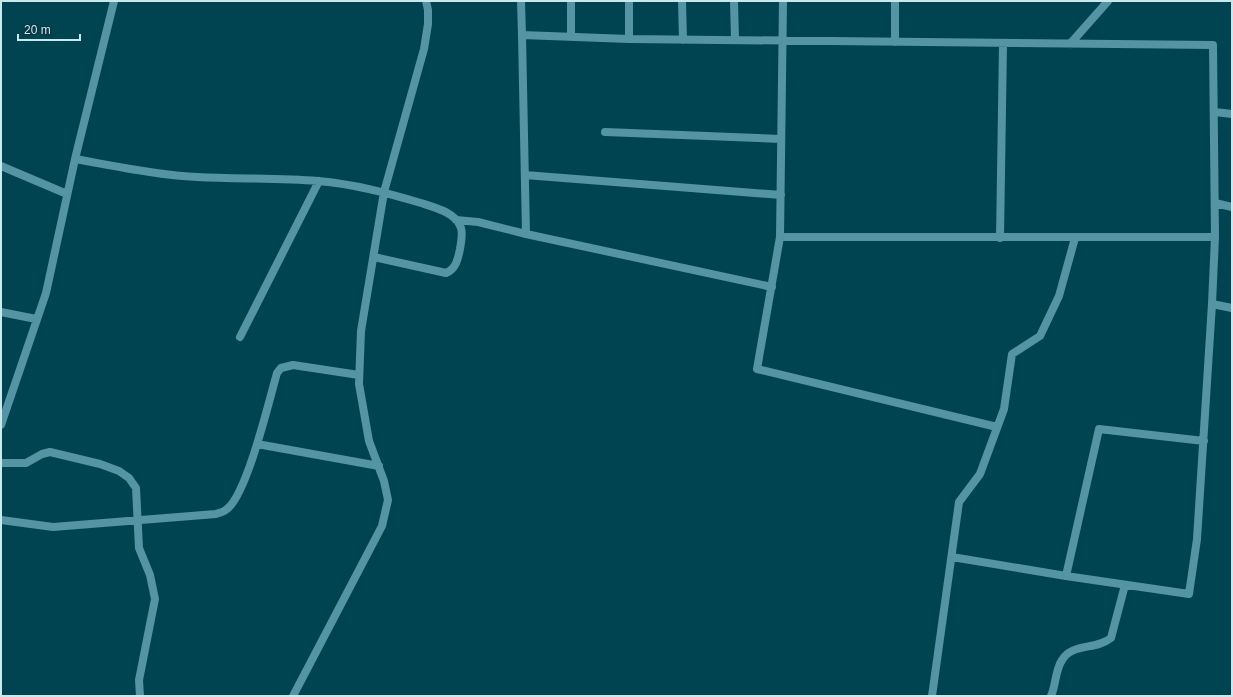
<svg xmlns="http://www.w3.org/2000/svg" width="1233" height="697" font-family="Arial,sans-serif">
<rect width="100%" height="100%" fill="#004451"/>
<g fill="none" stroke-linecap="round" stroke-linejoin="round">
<path stroke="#5494a4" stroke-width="8" d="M521 1 522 35 629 39 1213 45 1215 237 1212 304 1197 539 1189 594 1066 576 1099 429 1204 441
M571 1V37
M629 1V39
M682 1 683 40
M734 1 735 40
M783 1 780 237H1215
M522 35 526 234 772 287
M895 42V1
M1070 44 1108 1
M1215 112 1232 114
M605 132 781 139
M75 159C115 166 157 175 197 177 238 179 278 178 318 181 354 184 387 193 421 203 434 207 457 213 461 228 463 234 461 243 460 249 458 259 456 269 446 273L374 257
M1 166 67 194
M525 175 781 195
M1215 203 1232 207
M456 220 478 222 526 234
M780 237 757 369 997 427
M1000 238 1003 44
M1212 304 1232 308
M1 312 36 319
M240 337 319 181
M1 425 46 293 75 159 114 1
M257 444 379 466
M1 463H26L42 454 50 452 100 464 119 471 129 478 136 488 139 548 150 575 155 599 139 680 140 696
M1 520 53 527 216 514C219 513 224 512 227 509 247 494 269 401 277 373L281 368 293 365 359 375
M952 557 1066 576
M293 696 382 526 388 500 384 481 369 441 359 384 361 331 384 192 424 49 428 24V10L426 1
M932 696 959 502 980 474 1004 409 1012 354 1040 336 1059 296 1075 238
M1051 696C1056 685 1055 671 1062 660 1072 643 1096 650 1111 638L1125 585"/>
</g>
<rect width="1233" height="697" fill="none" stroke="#cbe8ef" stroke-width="4"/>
<path d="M18 34v6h62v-6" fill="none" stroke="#cbe8ef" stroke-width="2"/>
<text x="24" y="34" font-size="12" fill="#cbe8ef" stroke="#073842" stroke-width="3" paint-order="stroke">20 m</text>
</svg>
